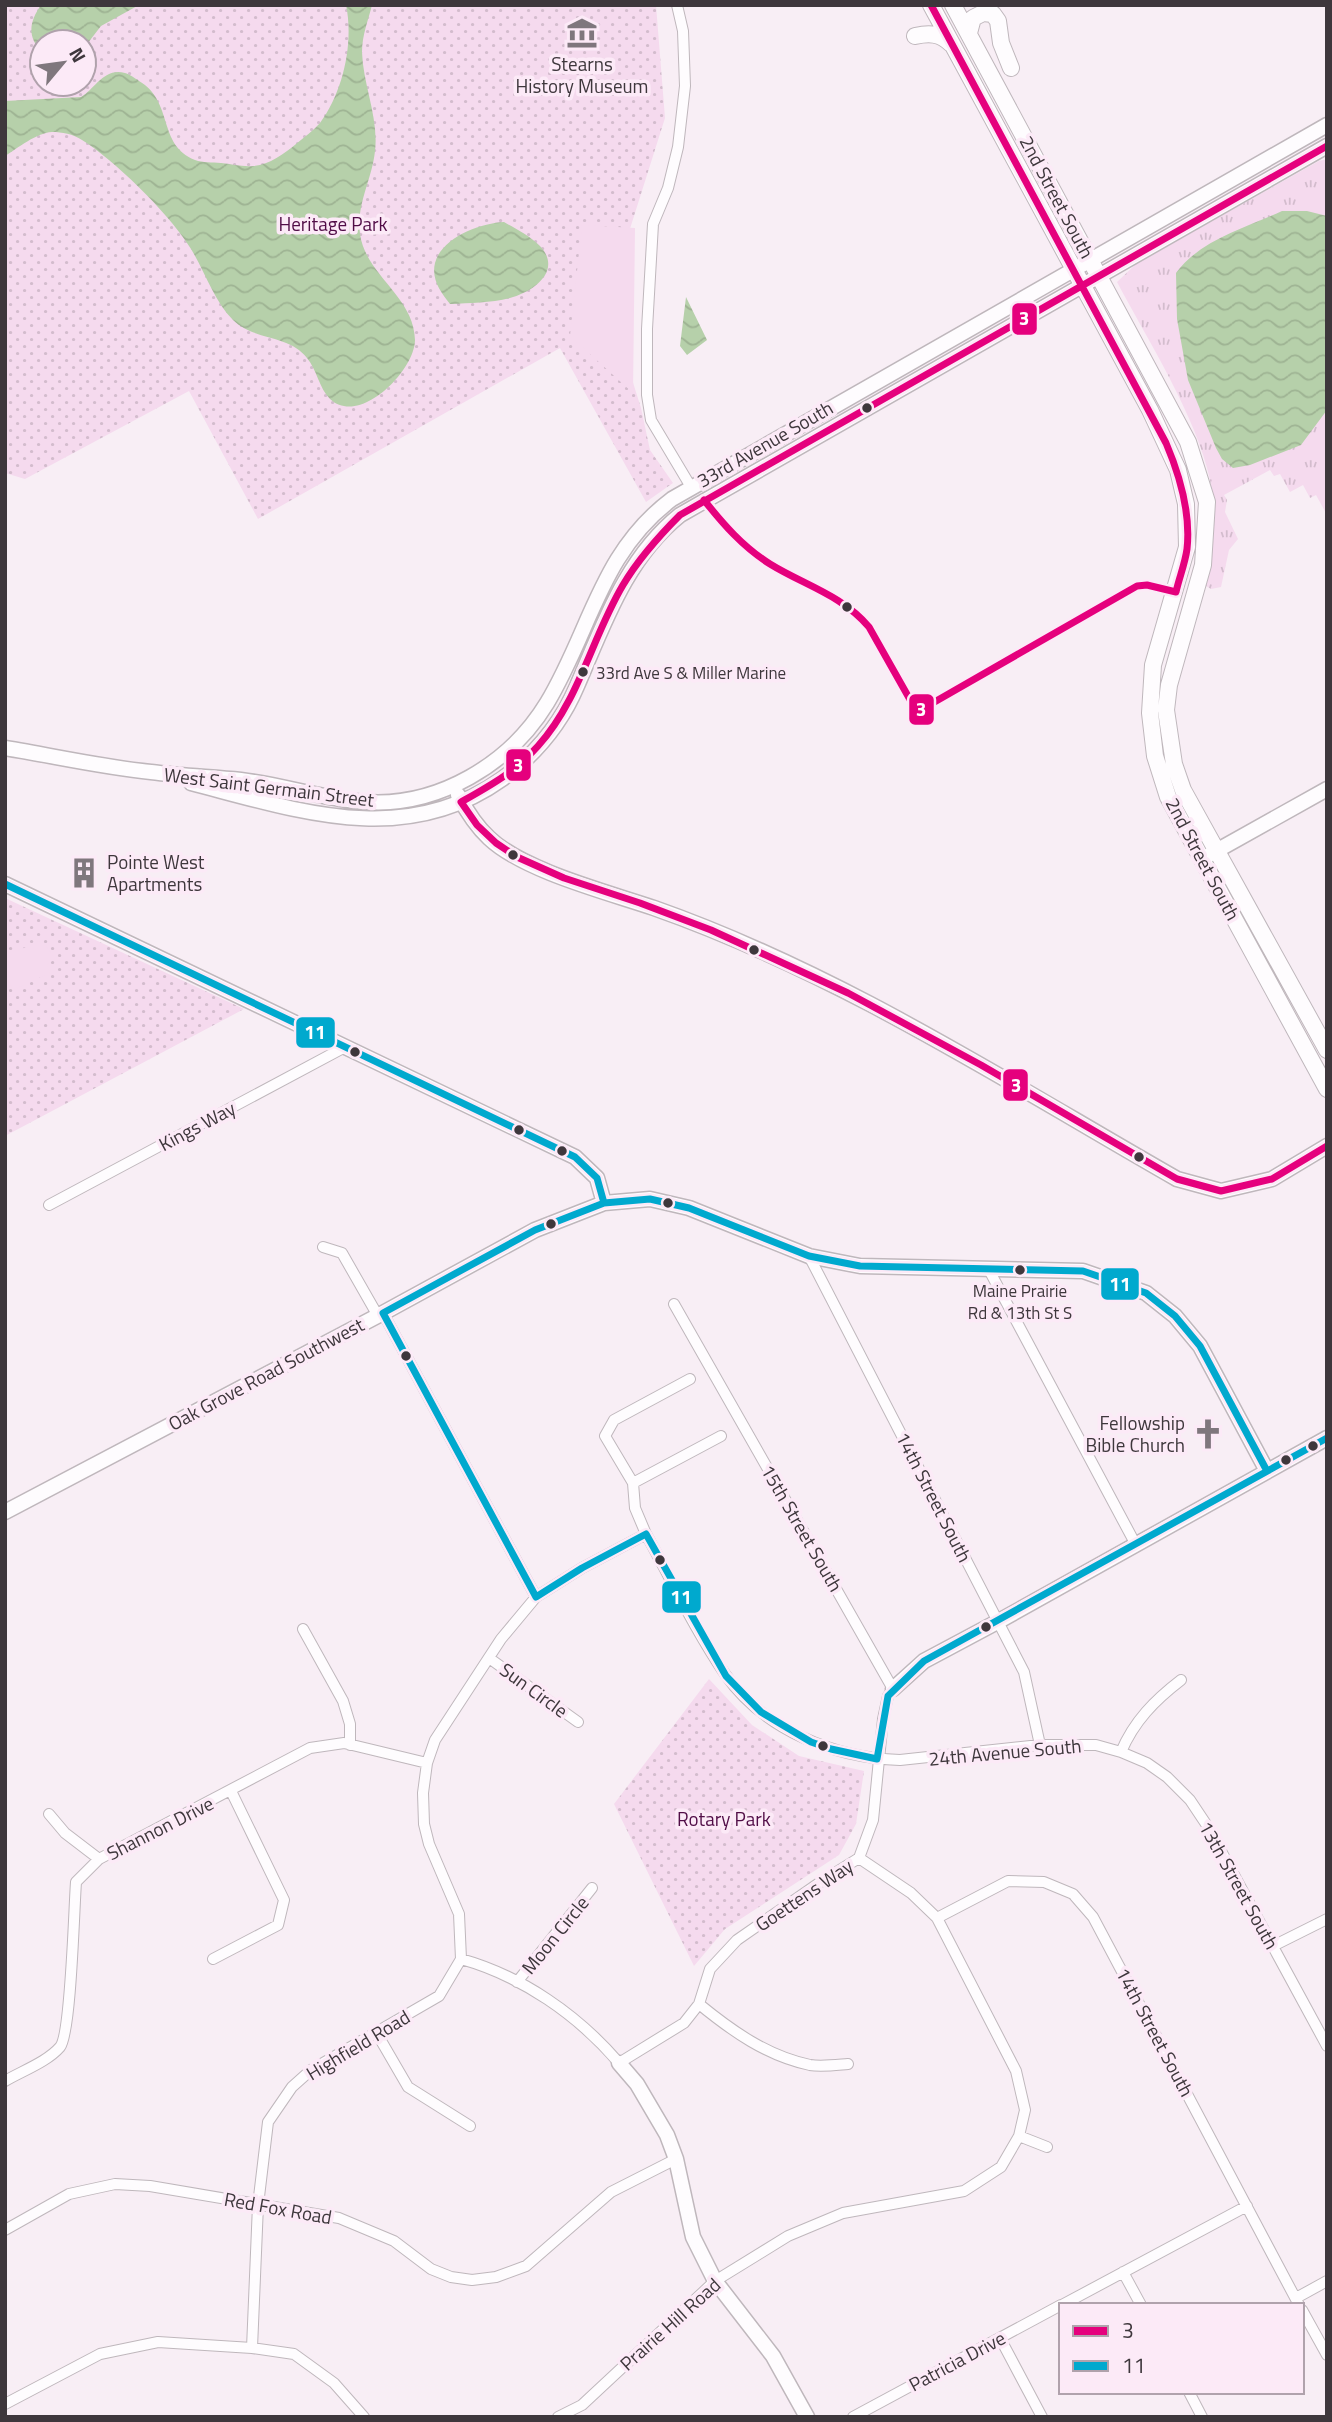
<svg xmlns="http://www.w3.org/2000/svg" width="1332" height="2422" font-family="'Titillium Web',sans-serif">
<defs>
<pattern id="grass-tufts" width="24" height="20" patternUnits="userSpaceOnUse" patternTransform="scale(1.75)"><rect width="24" height="20" fill="#f5daee"/><path d="M3 7l-1-3M5 7V3M7 7l1-3M15 17l-1-3M17 17v-4M19 17l1-3" fill="none" stroke="#d3bccd"/></pattern>
<pattern id="park-dots" width="8" height="8" patternUnits="userSpaceOnUse" patternTransform="scale(1.75)"><rect width="8" height="8" fill="#f5daee"/><path d="M2 2h.1M6 6h.1" fill="none" stroke="#d3bccd" stroke-width="1.8" stroke-linecap="round"/></pattern>
<pattern id="water-waves" width="16" height="10" patternUnits="userSpaceOnUse" patternTransform="scale(1.75)"><rect width="16" height="10" fill="#b6d0aa"/><path d="M0 5q4-4 8 0t8 0" fill="none" stroke="#9eb393"/></pattern>
</defs>
<rect width="100%" height="100%" fill="#f8eef5"/>
<path fill="url(#grass-tufts)" d="M1327 159V515L1316 495 1310 498 1303 485 1290 492 1280 474 1274 476 1270 470 1224 495 1227 500 1225 512 1238 539 1229 550 1221 587 1211 589 1206 586C1214 551 1217 515 1210 480 1197 417 1147 339 1117 282L1136 264 1319 161Z"/>
<path fill="url(#park-dots)" fill-rule="evenodd" d="M5 5H656L665 118 622 254 624 354 641 408 650 450 673 483 646 502 560 348 258 519 189 391 25 479 5 473ZM42 42H84V84H42Z
M5 898 244 1009 5 1136Z
M709 1679 752 1725 799 1756 864 1771 856 1824 839 1855 725 1929 694 1966 614 1804Z"/>
<path fill="#f5daee" d="M582 225 635 228 633 393 570 336Z
M42 940 55 959 47 964 50 973 13 990 5 972V956Z"/>
<path fill="url(#water-waves)" d="M41 5H139L101 26 84 48V42H42V52C27 37 29 22 41 5Z
M346 5H372C368 21 362 35 362 52 363 85 379 118 375 151 372 180 356 204 360 234 366 276 414 296 415 340 415 370 360 427 330 399 319 388 317 370 307 358 289 334 254 341 233 320 212 299 204 267 187 243 166 211 114 160 82 140 73 134 62 132 52 132 36 133 18 148 5 156V101L81 97C95 89 104 67 125 73 129 74 135 78 139 81 174 101 157 145 195 160 203 163 212 162 221 163 231 164 243 167 253 166 269 165 284 154 296 144 304 137 313 131 320 123 343 92 354 43 346 5Z
M1282 211H1307L1327 216V410L1301 445 1250 465 1233 468 1222 459 1216 448 1188 380 1177 319 1176 273C1201 239 1246 228 1282 211Z
M504 222C516 229 530 236 540 246 563 271 533 292 510 298 490 303 470 303 450 304 441 293 431 279 435 263 442 237 481 223 504 222Z
M686 297 707 340 687 355 680 346Z"/>
<g fill="none" stroke-linecap="round" stroke-linejoin="round">
<g stroke="#bfb7bc" stroke-width="12">
<path id="street" d="M677 5 683 31 685 86 678 147 668 188 653 224 647 329V395L651 420 691 487
M49 1205 345 1047
M323 1247 342 1253 378 1316
M809 1256 1024 1672 1040 1745
M989 1270 1136 1545
M383 1313 536 1597
M633 1483 721 1436
M646 1534 635 1508 633 1483 605 1436 614 1420 690 1379
M303 1629 343 1701 350 1724V1745
M489 1658 578 1722
M1121 1752C1134 1721 1155 1700 1181 1680
M49 1814 65 1833 99 1859
M937 1918 1008 1881 1044 1882 1073 1894 1093 1917 1299 2305
M1273 1946 1327 1919
M213 1959 278 1925 284 1900 231 1791
M461 1959 459 1914 429 1844 424 1824 423 1793 427 1763 435 1740 501 1639 536 1597 582 1568 646 1534C672 1581 695 1630 725 1674 764 1730 834 1758 900 1760L1040 1745H1096L1121 1752 1147 1763 1167 1777 1190 1800 1208 1827 1327 2046
M461 1959C522 1976 578 2015 619 2063L684 2023 699 2004 710 1969 737 1940 822 1881 859 1858 873 1820 883 1719 888 1696 893 1689 674 1304
M517 1982 592 1888
M699 2004C732 2031 767 2056 810 2065 821 2067 836 2065 848 2064
M376 2032 408 2087 470 2126
M5 2081C22 2071 47 2062 60 2047 71 2034 74 1908 76 1882L99 1859 310 1748 344 1743 427 1763
M1019 2136 1047 2147
M5 2230 69 2194 115 2184 150 2186 339 2218 394 2241 431 2269 451 2277 472 2280 496 2277 526 2266 611 2192 676 2159
M1123 2272 1141 2305
M1296 2298 1327 2281
M1062 2305 1247 2206
M1302 2310 1327 2355
M1000 2338 1042 2417
M252 2348 258 2205 268 2122 292 2087 311 2070 439 1996 461 1959
M1189 2392 1202 2417
M5 2404 100 2354 158 2342 252 2348 294 2354 334 2383 364 2417
M558 2417 582 2405 715 2281 788 2236 843 2213 964 2191 1001 2167 1019 2136 1025 2110 1016 2071 937 1918 911 1893 859 1858
M853 2417 1061 2305"/>
</g>
<g stroke="#bfb7bc" stroke-width="17">
<path id="secondary" d="M5 748C54 756 102 767 151 772 181 776 211 777 241 780 283 785 323 799 366 802 438 807 510 764 547 703 591 630 600 553 672 499L1327 125
M191 783C296 810 404 849 502 779 536 754 561 724 577 686 604 624 626 558 680 515L1327 146
M458 795C466 810 476 826 489 838 524 871 607 892 654 908 839 973 1007 1082 1177 1179L1221 1191 1272 1179 1327 1146
M1209 855 1327 789
M5 884 575 1157 597 1178 604 1203
M5 1512 383 1313 535 1230 604 1203 650 1199 689 1208 809 1256 860 1266 1083 1271 1146 1293 1175 1316 1200 1346 1267 1471
M893 1689 924 1661 999 1621 1327 1438
M619 2063 637 2084 667 2135 676 2159 693 2237 715 2281 773 2356 807 2417"/>
</g>
<g stroke="#bfb7bc" stroke-width="18">
<path id="primary" d="M931 5 1150 410 1178 470 1186 504 1187 547 1153 665 1150 713 1155 756 1168 797 1327 1089
M953 5 1188 442 1207 502 1203 565 1169 685 1166 710 1174 764 1183 790 1327 1050
M969 33 973 18 983 13 993 14 998 21 1001 43 1011 68
M915 36C929 33 940 33 951 44"/>
</g>
<use href="#street" stroke="#fefcfe" stroke-width="10"/>
<use href="#secondary" stroke="#fefcfe" stroke-width="14"/>
<use href="#primary" stroke="#fefcfe" stroke-width="16"/>
<g stroke="#fceaf7" stroke-width="12">
<path id="bus-1" d="M1327 146 680 515C658 537 639 558 623 585 592 637 579 701 538 746 515 772 491 785 461 802L477 825 496 843 517 857 564 878 640 903 711 930 848 993 981 1065 1177 1179 1221 1191 1272 1179 1327 1146
M704 500C723 524 743 547 770 564 804 585 842 595 869 627L917 712 1137 586 1147 585 1176 592C1179 578 1185 564 1187 549 1191 513 1180 476 1166 443L931 5"/>
</g>
<g stroke="#fceaf7" stroke-width="12">
<path id="bus-2" d="M5 884 575 1157 597 1178 604 1203
M1267 1471 1200 1346 1175 1316 1146 1293 1083 1271 860 1266 809 1256 689 1208 650 1199 604 1203 535 1230 383 1313 536 1597 582 1568 646 1534 726 1676 761 1712 811 1742 831 1749 877 1759 888 1696 924 1661 1327 1438"/>
</g>
<use href="#bus-1" stroke="#e5007d" stroke-width="7"/>
<use href="#bus-2" stroke="#00a9ce" stroke-width="7"/>
</g>
<defs>
<g id="museum-bare" transform="scale(2.415)"><path d="M0-6L6-3V-2H-6V-3ZM-5-1h2V3h-2ZM-1-1h2V3h-2ZM3-1h2V3H3ZM-6 4H6V6H-6Z" fill="#7f777d" stroke="#fceaf7" stroke-width="2.5" paint-order="stroke"/></g>
<g id="building-bare" transform="scale(2.415)"><path d="M-4-6H4V6H1V3H-1V6H-4ZM-2.5-4.3h1.7v1.8h-1.7ZM.8-4.3h1.7v1.8H.8ZM-2.5-1h1.7V.8h-1.7ZM.8-1h1.7V.8H.8Z" fill="#7f777d" stroke="#fceaf7" stroke-width="2.5" paint-order="stroke"/></g>
<g id="church-bare" transform="scale(2.415)"><path d="M-1.2-6h2.4v3.5h3.3v2.4h-3.3V6h-2.4V-.1h-3.3v-2.4h3.3Z" fill="#7f777d" stroke="#fceaf7" stroke-width="2.5" paint-order="stroke"/></g>
</defs>
<g fill-rule="evenodd">
<use href="#museum-bare" x="582" y="33"/>
<use href="#building-bare" x="84" y="873"/>
<use href="#church-bare" x="1208" y="1434"/>
</g>
<g fill="#3e373c" stroke="#fceaf7" stroke-width="2.5">
<circle cx="867" cy="408" r="6"/>
<circle cx="847" cy="607" r="6"/>
<circle cx="583" cy="672" r="6"/>
<circle cx="513" cy="855" r="6"/>
<circle cx="754" cy="950" r="6"/>
<circle cx="355" cy="1052" r="6"/>
<circle cx="519" cy="1130" r="6"/>
<circle cx="562" cy="1151" r="6"/>
<circle cx="1139" cy="1157" r="6"/>
<circle cx="668" cy="1203" r="6"/>
<circle cx="551" cy="1224" r="6"/>
<circle cx="1020" cy="1270" r="6"/>
<circle cx="406" cy="1356" r="6"/>
<circle cx="1313" cy="1446" r="6"/>
<circle cx="1286" cy="1460" r="6"/>
<circle cx="660" cy="1560" r="6"/>
<circle cx="986" cy="1627" r="6"/>
<circle cx="823" cy="1746" r="6"/>
</g>
<g text-anchor="middle" stroke-width="7" stroke-linejoin="round" paint-order="stroke">
<g font-size="17" fill="#3e373c" stroke="#fceaf7" text-anchor="start">
<text x="596" y="679">33rd Ave S &amp; Miller Marine</text>
<text x="1020" y="1297" text-anchor="middle">Maine Prairie<tspan x="1020" dy="22">Rd &amp; 13th St S</tspan></text>
</g>
<g font-size="19" fill="#3e373c" stroke="#fceaf7">
<text x="582" y="71">Stearns<tspan x="582" dy="22">History Museum</tspan></text>
<text x="107" y="869" text-anchor="start">Pointe West<tspan x="107" dy="22">Apartments</tspan></text>
<text x="1185" y="1430" text-anchor="end">Fellowship<tspan x="1185" dy="22">Bible Church</tspan></text>
</g>
<g font-size="19" fill="#3e373c" stroke="#fceaf7">
<text transform="translate(1057 197) rotate(62)" y="7">2nd Street South</text>
<text transform="translate(765 444) rotate(-30)" y="7">33rd Avenue South</text>
<text transform="translate(269 787) rotate(7)" y="7">West Saint Germain Street</text>
<text transform="translate(1203 859) rotate(62)" y="7">2nd Street South</text>
<text transform="translate(197 1126) rotate(-28)" y="7">Kings Way</text>
<text transform="translate(266 1374) rotate(-28)" y="7">Oak Grove Road Southwest</text>
<text transform="translate(934 1497) rotate(63)" y="7">14th Street South</text>
<text transform="translate(802 1528) rotate(60)" y="7">15th Street South</text>
<text transform="translate(534 1690) rotate(36)" y="7">Sun Circle</text>
<text transform="translate(1005 1752) rotate(-5)" y="7">24th Avenue South</text>
<text transform="translate(160 1828) rotate(-27)" y="7">Shannon Drive</text>
<text transform="translate(1239 1885) rotate(61)" y="7">13th Street South</text>
<text transform="translate(804 1895) rotate(-34)" y="7">Goettens Way</text>
<text transform="translate(555 1935) rotate(-51)" y="7">Moon Circle</text>
<text transform="translate(1155 2032) rotate(62)" y="7">14th Street South</text>
<text transform="translate(358 2045) rotate(-31)" y="7">Highfield Road</text>
<text transform="translate(278 2208) rotate(10)" y="7">Red Fox Road</text>
<text transform="translate(670 2324) rotate(-42)" y="7">Prairie Hill Road</text>
<text transform="translate(957 2361) rotate(-28)" y="7">Patricia Drive</text>
</g>
<g font-size="19" fill="#510d47" stroke="#fceaf7">
<text x="333" y="231">Heritage Park</text>
<text x="724" y="1826">Rotary Park</text>
</g>
</g>
<g stroke="#fceaf7" stroke-width="2.5">
<rect x="1011" y="302" width="27" height="34" rx="7" fill="#e5007d"/>
<rect x="908" y="693" width="27" height="33" rx="7" fill="#e5007d"/>
<rect x="505" y="748" width="27" height="34" rx="7" fill="#e5007d"/>
<rect x="295" y="1016" width="41" height="33" rx="7" fill="#00a9ce"/>
<rect x="1002" y="1068" width="27" height="34" rx="7" fill="#e5007d"/>
<rect x="1100" y="1267" width="40" height="34" rx="7" fill="#00a9ce"/>
<rect x="661" y="1580" width="41" height="34" rx="7" fill="#00a9ce"/>
</g>
<g font-size="19" text-anchor="middle" font-weight="bold" fill="#fff">
<text x="1024" y="325">3</text>
<text x="921" y="716">3</text>
<text x="518" y="772">3</text>
<text x="315" y="1039">11</text>
<text x="1016" y="1092">3</text>
<text x="1120" y="1291">11</text>
<text x="681" y="1604">11</text>
</g>
<rect width="1332" height="2422" fill="none" stroke="#3e373c" stroke-width="14"/>
<rect x="1059" y="2303" width="245" height="91" fill="#fceaf7" stroke="#b0a2ac" stroke-width="2"/>
<rect x="1073" y="2326" width="35" height="10" fill="#e5007d" stroke="#b0a2ac" stroke-width="2"/>
<text x="1122" y="2338" font-size="21" fill="#3e373c">3</text>
<rect x="1073" y="2361" width="35" height="10" fill="#00a9ce" stroke="#b0a2ac" stroke-width="2"/>
<text x="1122" y="2373" font-size="21" fill="#3e373c">11</text>
<g transform="translate(63 63) rotate(61)"><circle r="33" fill="#fceaf7" stroke="#b0a2ac" stroke-width="2"/>
<path d="M0-5L12 26L0 18L-12 26Z" fill="#7f777d"/>
<text y="-10" font-size="19" font-weight="bold" text-anchor="middle" fill="#3e373c">N</text>
</g>
</svg>
